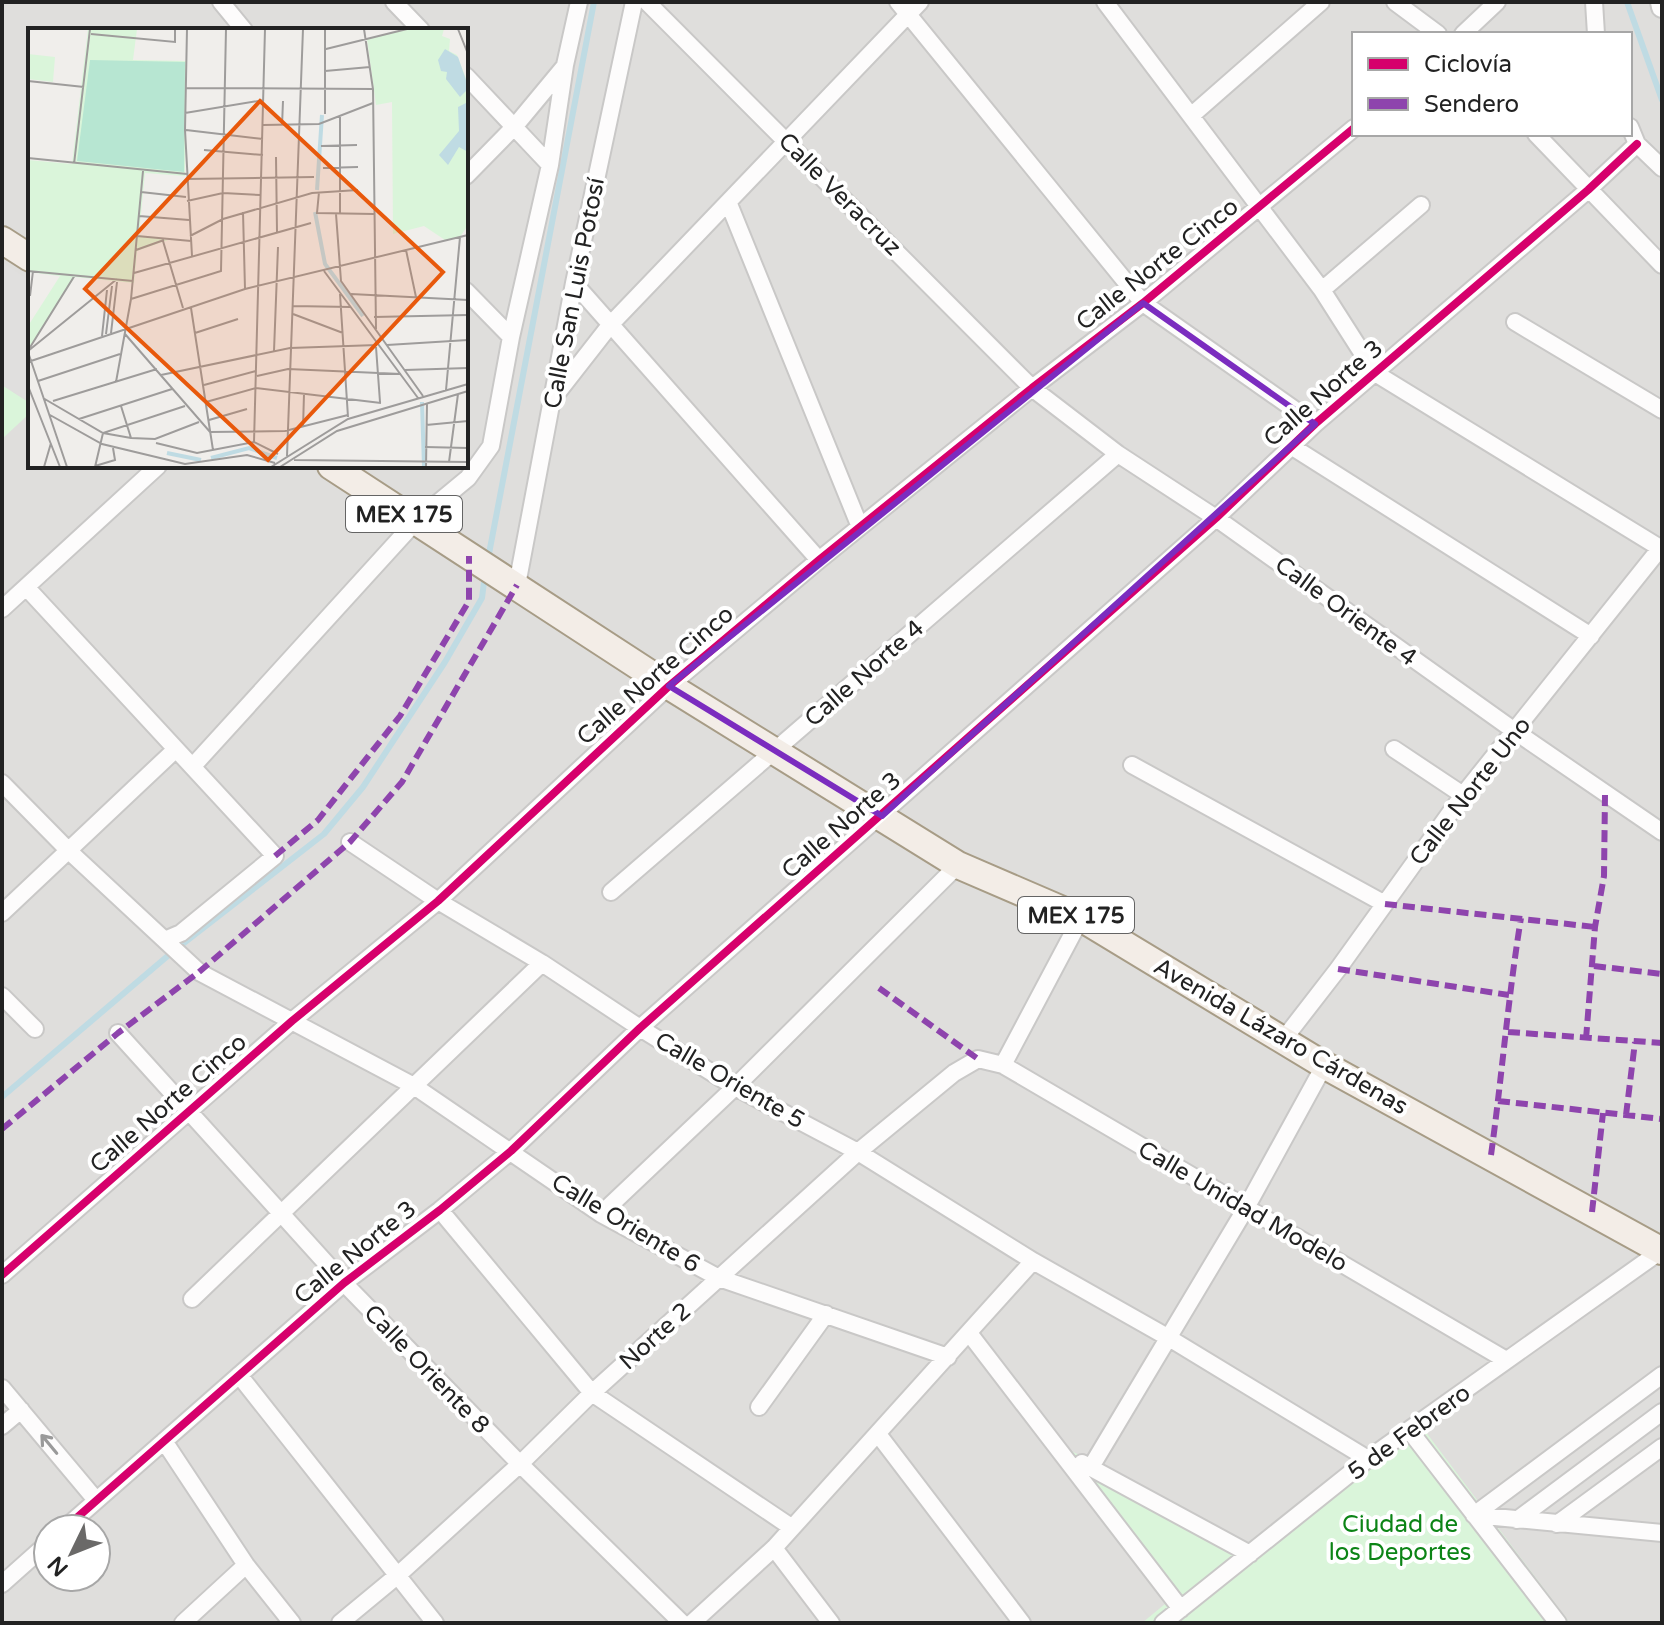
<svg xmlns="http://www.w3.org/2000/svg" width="1664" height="1625" font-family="'Varela Round',sans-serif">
<rect width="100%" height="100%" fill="#f0eeeb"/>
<path fill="#dfdedc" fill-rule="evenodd" d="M2 2H1662V1623H2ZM30 30H466V466H30ZM1354 34H1630V134H1354ZM48 1529H96V1577H48Z"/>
<path fill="#daf5da" d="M2 385 30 403V413L2 439Z
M1416 1419 1570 1623H1142L1165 1604 1060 1445 1251 1545Z"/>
<path fill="#e0dfde" d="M2 262 30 281V403L2 385Z"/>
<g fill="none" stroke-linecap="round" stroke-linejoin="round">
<path stroke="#bfdbe3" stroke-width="6" d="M1627 2 1662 100
M488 559 594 2
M2 1097 170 954 324 834 363 787 445 662 482 598 485 574"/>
<g stroke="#c9c8c7" stroke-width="20">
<path id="minor" d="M221 2 244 30
M394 2 421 30
M647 2 1032 388 1118 454 1216 518 1516 732 1662 832
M898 2 1143 303 1315 424
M1105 2 1322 290 1375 373 1660 548
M1395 2 1438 34
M1594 2 1596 34
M1463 34 1497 2
M466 76 550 165
M1192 115 1321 2
M1630 127 1637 144 1662 168
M1536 134 1662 265
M466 176 515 126 564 67
M729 204 860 527
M574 283 819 560
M1322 290 1421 205
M466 291 511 337
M1515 322 1662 410
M554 397 611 324 920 2
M1291 446 1591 636
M517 585 574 283 634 2
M26 587 275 856 181 933 167 939
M2 609 158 466
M1394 749 1463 795
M1132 765 1385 904
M193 766 416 521 468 478 491 446 511 337 550 165 565 65 579 2
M2 783 70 852 199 972 414 1086 601 1214 719 1278 948 1357
M350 842 438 901 542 963 640 1028 735 1087 858 1152 1033 1261 1169 1338 1368 1459
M611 892 1118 454
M2 913 176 749
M2 996 35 1029
M118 1033 344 1283 520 1464 682 1623
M1283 1040 1338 969 1463 795 1662 546
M1003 1065 1081 918
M440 1210 592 1393 791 1527
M601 1214 735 1087 958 865
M2 1275 292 1021 438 901 669 686 819 560 1032 388 1143 303 1354 128
M192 1299 542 963
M969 1333 1181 1609
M239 1375 435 1623
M2 1388 96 1500
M759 1407 826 1314
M2 1426 21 1410
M1410 1431 1558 1623
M878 1434 1022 1623
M164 1441 246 1565 292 1623
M1082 1463 1250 1554
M1091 1467 1246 1208 1319 1075
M1474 1515 1662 1375
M1474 1515 1662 1533
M1517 1520 1662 1412
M1557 1524 1662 1447
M64 1529 344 1283 440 1210 511 1151 640 1028 1216 518 1315 424 1588 190 1637 144
M774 1548 831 1623
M2 1584 48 1543
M183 1623 246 1565
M340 1623 398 1575 520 1464 592 1393 858 1152 954 1073 978 1059 1003 1065 1506 1360
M692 1623 774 1548 1033 1261
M1163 1623 1368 1459 1662 1250"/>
</g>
<g stroke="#c9c8c7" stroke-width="24">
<path id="tertiary" d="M1661 2 1662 7"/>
</g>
<g stroke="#a79c86" stroke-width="30">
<path id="primary" d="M2 240 30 258
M331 466 669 686 958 865 1081 918 1324 1065 1662 1251"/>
</g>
<use href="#minor" stroke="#fdfcfc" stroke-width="16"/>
<use href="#tertiary" stroke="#fdfcfc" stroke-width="20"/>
<use href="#primary" stroke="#f3ede7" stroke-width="26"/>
<path stroke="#8e44ad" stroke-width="6" stroke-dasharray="12 6" stroke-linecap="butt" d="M275 856 318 820 400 716 469 601V556
M1385 904 1595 927
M1594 966 1662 974
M1338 969 1509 995
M879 988 978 1059
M1508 1032 1662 1043
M1586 1039 1595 927 1604 876 1605 795
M1498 1101 1662 1119
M1626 1115 1635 1042
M2 1129 118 1033 199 972 350 842 402 782 517 585
M1491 1155C1502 1076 1508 997 1521 918
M1592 1212 1603 1113"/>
<g stroke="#fff" stroke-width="13">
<path id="cycleway" d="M2 1275 292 1021 438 901 669 686 819 560 1032 388 1143 303 1354 128
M64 1529 344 1283 440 1210 511 1151 640 1028 1216 518 1315 424 1588 190 1637 144"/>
</g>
<use href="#cycleway" stroke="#d6006c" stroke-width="8"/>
</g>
<defs><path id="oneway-shaft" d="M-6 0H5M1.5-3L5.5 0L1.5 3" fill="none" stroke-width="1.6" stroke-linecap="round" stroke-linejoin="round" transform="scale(2)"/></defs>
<use stroke="#9a9a9a" href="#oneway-shaft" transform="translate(49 1444) rotate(-130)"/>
<path fill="none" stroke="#7b2cbf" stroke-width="6" stroke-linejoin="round" d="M1143 303 1315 424 882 816 669 686Z"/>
<g text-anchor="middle" stroke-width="8" stroke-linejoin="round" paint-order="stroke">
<g fill="#fff" stroke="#646464" stroke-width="2">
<rect x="346" y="496" width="116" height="36" rx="6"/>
<rect x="1018" y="897" width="116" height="36" rx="6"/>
</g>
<g font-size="22" font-weight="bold" fill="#222">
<text x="404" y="522">MEX 175</text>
<text x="1076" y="923">MEX 175</text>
</g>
<g font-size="24" fill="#222" stroke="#fff">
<text transform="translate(840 194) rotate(45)" y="8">Calle Veracruz</text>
<text transform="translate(1157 264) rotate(-38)" y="8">Calle Norte Cinco</text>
<text transform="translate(574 293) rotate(-79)" y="8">Calle San Luis Potosí</text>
<text transform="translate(1323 393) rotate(-41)" y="8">Calle Norte 3</text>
<text transform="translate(1346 611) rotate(36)" y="8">Calle Oriente 4</text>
<text transform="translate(864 673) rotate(-41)" y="8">Calle Norte 4</text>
<text transform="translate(655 675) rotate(-41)" y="8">Calle Norte Cinco</text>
<text transform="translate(1470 791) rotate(-52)" y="8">Calle Norte Uno</text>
<text transform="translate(841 825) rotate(-41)" y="8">Calle Norte 3</text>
<text transform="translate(1281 1036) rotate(30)" y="8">Avenida Lázaro Cárdenas</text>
<text transform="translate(730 1080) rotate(30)" y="8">Calle Oriente 5</text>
<text transform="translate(168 1103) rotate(-41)" y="8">Calle Norte Cinco</text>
<text transform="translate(1243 1206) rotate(30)" y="8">Calle Unidad Modelo</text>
<text transform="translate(626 1223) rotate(31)" y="8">Calle Oriente 6</text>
<text transform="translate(355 1252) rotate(-39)" y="8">Calle Norte 3</text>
<text transform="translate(655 1336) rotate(-42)" y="8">Norte 2</text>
<text transform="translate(427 1369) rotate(46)" y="8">Calle Oriente 8</text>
<text transform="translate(1409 1432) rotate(-36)" y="8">5 de Febrero</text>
</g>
<g font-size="24" fill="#0c8416" stroke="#fff">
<text x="1400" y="1532">Ciudad de<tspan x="1400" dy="28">los Deportes</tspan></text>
</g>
</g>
<g transform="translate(28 28)">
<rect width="440" height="440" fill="#f0eeeb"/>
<path d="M60 1H109L105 32 158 33 157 148 117 145 111 207 140 212 109 223 106 255 47 249 0 322V298L32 248 0 244V132L44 136ZM380 1H416L414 8 422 11 421 23 429 27 439 53 440 197 432 209 417 212 396 198 365 206 364 74 348 77 339 11ZM0 26 27 29 25 54 0 51Z" fill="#daf5da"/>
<path d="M62 32 157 34 156 144 49 133Z" fill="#b7e6d2"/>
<path d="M417 21 430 29 438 52 440 61 432 69 418 51 419 44 413 43 410 32ZM440 74V124L431 119 420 137 411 127 431 103 430 79Z" fill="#bfdbe3"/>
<path fill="none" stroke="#bfdbe3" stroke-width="4" d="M289 162 294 87M287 184 297 236 335 288M394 374 396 439M139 425 173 432M183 430 221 420 249 430"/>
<path fill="none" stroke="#9e9c9b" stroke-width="2" d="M159 1 157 102 164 228M336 1 345 61 348 301M430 1 440 26M63 6 147 14V1M298 21 379 1M297 43 342 39M0 53 56 59M158 60 345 61M157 85 236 72M297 86V1M235 97 291 96 345 75M254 98 255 73M158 102 235 111M293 118 329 117M176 122 235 127M248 129 249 204M0 130 159 146M46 136 62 1M295 140 330 139M159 151 286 149M113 164 158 169M291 164 289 185 346 186M159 173 195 165 232 167M215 184 217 261M312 185V88M308 186 313 253 395 368M111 188 161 192M109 208 163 213M162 208 195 191 284 165 330 162M135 213 155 280M108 222 136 212M378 222 388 269M0 243 105 253M296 243 390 370M106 245 283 195M312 266 320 389M323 266 440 272M2 268 5 243M103 271 193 243 198 1M265 278 322 279M163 280 185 422M265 286 315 305M346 289 440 287M83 305 89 254M167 305 210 291M78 306 84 258M97 306 182 404 257 403 320 387M74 308 79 262M359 317 440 312M348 319 352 374M1 321 47 247M0 323 89 251M246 323 250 219M0 324 39 439M0 334 217 261 440 207M377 342 440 340M133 347 262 320 349 317M229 348 260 341 373 346M10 353 92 326M88 354 103 271 115 143M176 357 228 343M0 358 32 439M418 362 432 209M15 370 75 405 103 410 127 411 171 394M25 373 129 341M178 374 228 360 353 375M93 378 103 410M22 387 74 416 157 436 219 427 247 435M51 391 144 361M181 392 219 381M398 397 440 393M275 400 276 366M226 414 237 1M128 415 169 425 226 414 250 426M397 419 440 420M259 428 275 1M266 432 440 434M421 434 430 366M67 438 87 432 85 420M16 439 23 415M67 439 75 405 157 378M243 439 320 391 440 356M252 439 309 403 440 363M398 439 399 375"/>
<path fill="#e8590c" fill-opacity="0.15" stroke="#e8590c" stroke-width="4" d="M232 73 415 244 240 432 57 261Z"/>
<rect width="440" height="440" fill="none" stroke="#222" stroke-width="4"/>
</g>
<rect width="1664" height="1625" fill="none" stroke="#222222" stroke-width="8"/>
<rect x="1352" y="32" width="280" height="104" fill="#ffffff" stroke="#a7a7a7" stroke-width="2"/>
<rect x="1368" y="58" width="40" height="12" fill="#d6006c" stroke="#a7a7a7" stroke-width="2"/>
<text x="1424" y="72" font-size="24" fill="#222222">Ciclovía</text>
<rect x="1368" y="98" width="40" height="12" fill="#8e44ad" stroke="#a7a7a7" stroke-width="2"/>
<text x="1424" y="112" font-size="24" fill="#222222">Sendero</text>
<g transform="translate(72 1553) rotate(227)"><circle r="38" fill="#ffffff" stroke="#a7a7a7" stroke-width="2"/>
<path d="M0-6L14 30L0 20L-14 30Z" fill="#6a6968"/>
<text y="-12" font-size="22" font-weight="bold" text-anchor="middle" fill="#222222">N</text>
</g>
</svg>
